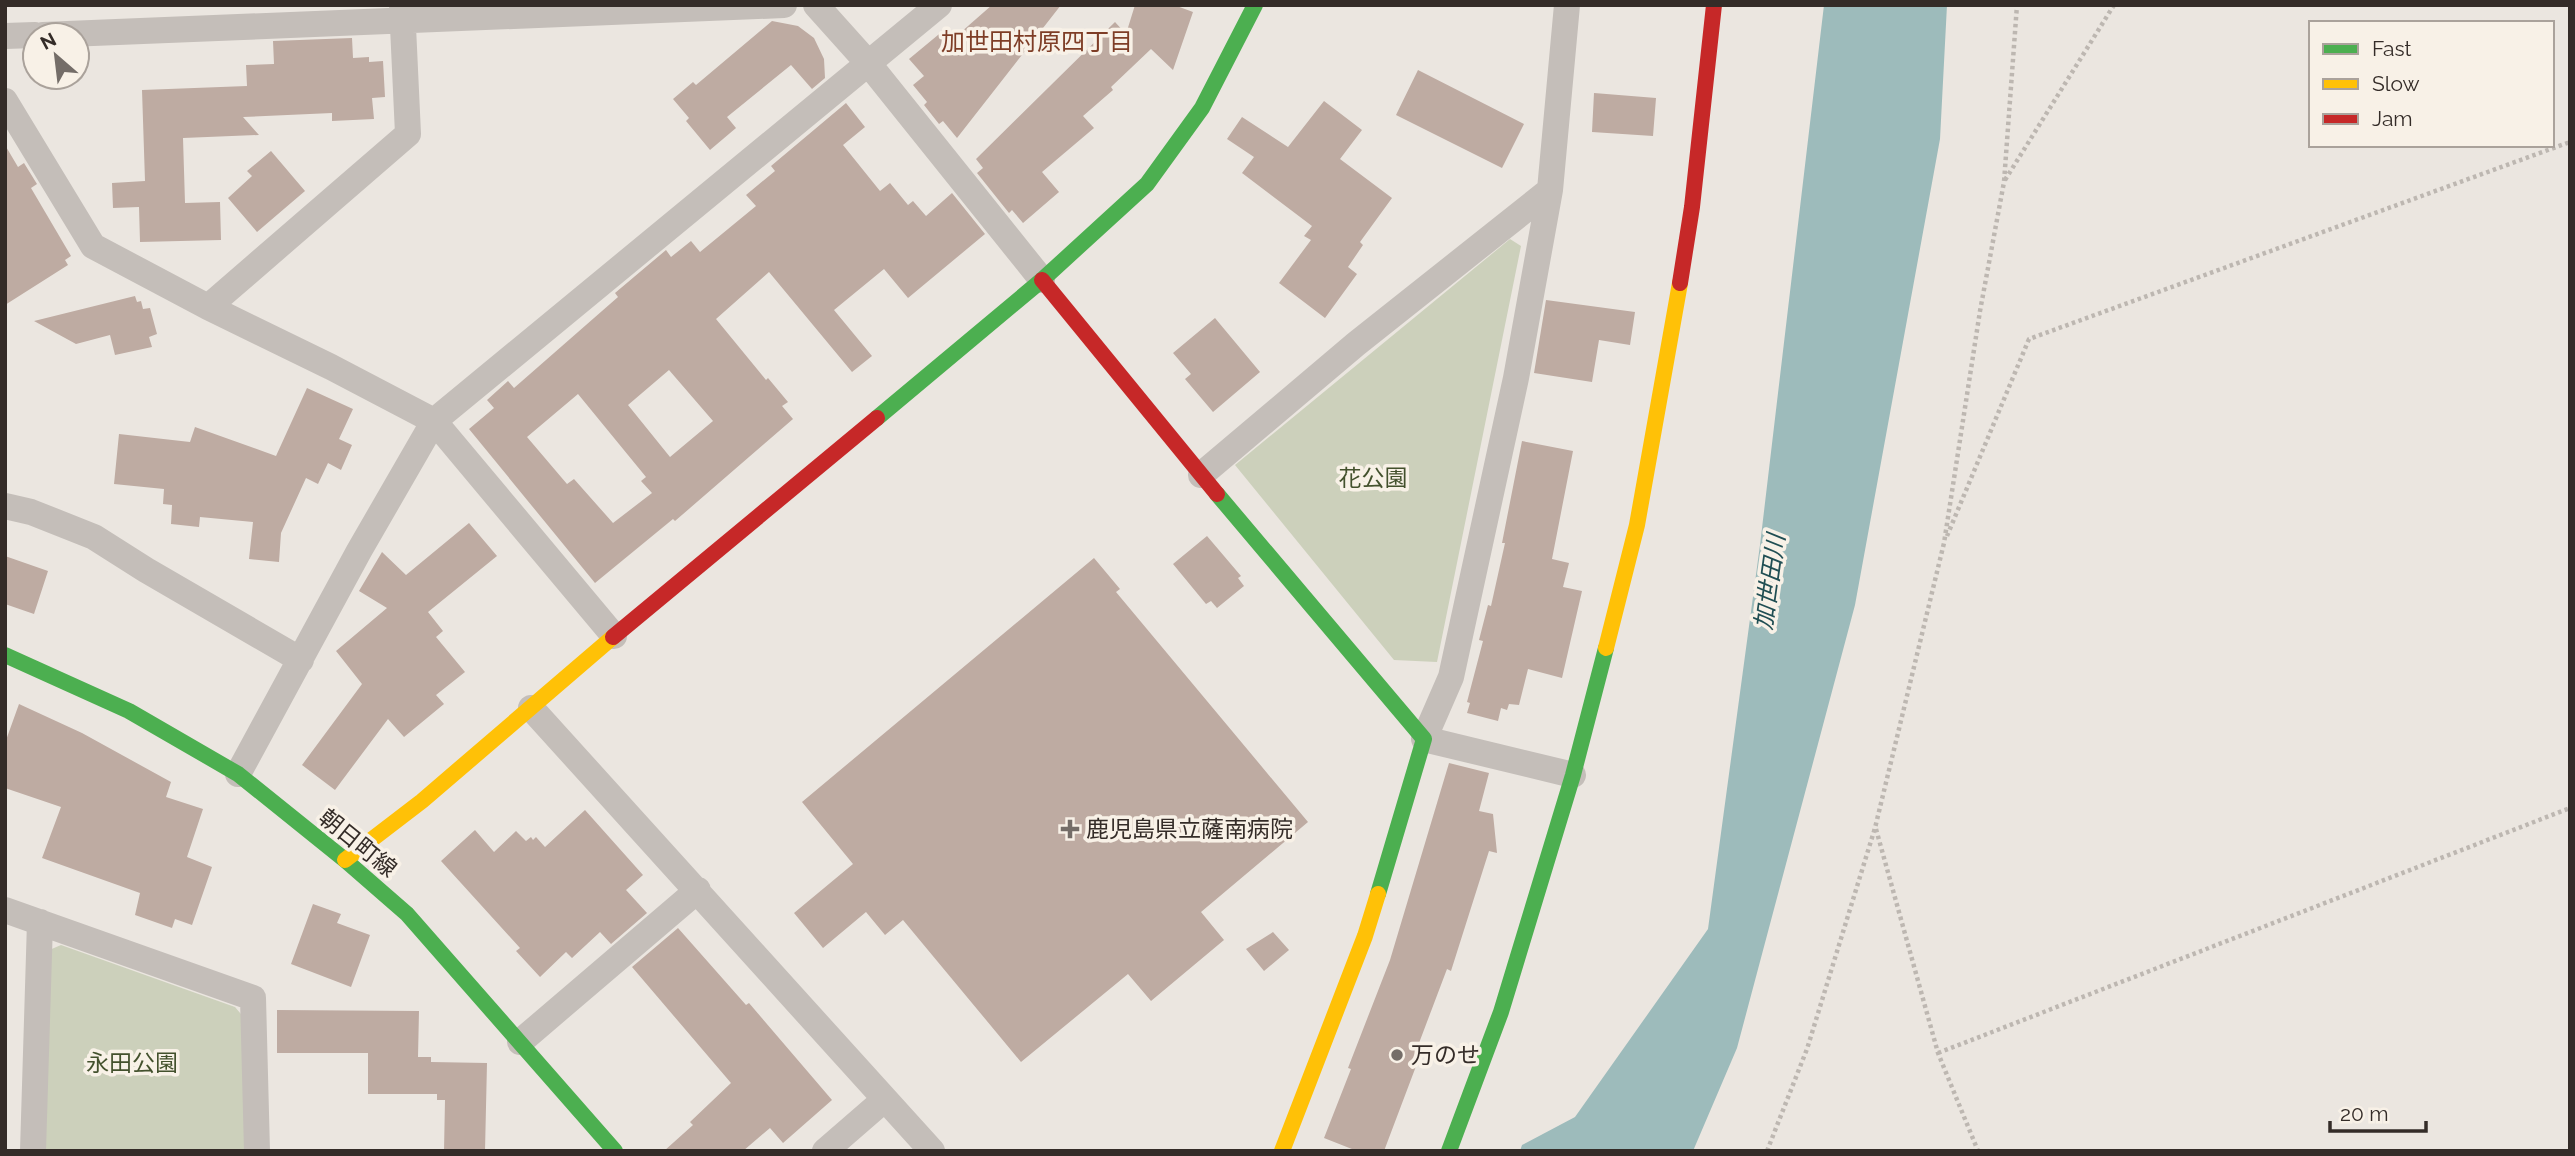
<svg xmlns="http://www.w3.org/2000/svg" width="2575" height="1156" font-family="Raleway,'Noto Sans JP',sans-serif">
<rect width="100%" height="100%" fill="#ebe6e0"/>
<path fill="#ccd0bb" d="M1510 239 1521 246 1437 662 1394 660 1235 465Z
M61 945 235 1007 246 1020 244 1151H42L47 951Z"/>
<path fill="#9dbbbb" d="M1824 5H1947L1940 139 1855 605 1737 1048 1693 1151H1520L1522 1145 1575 1117 1708 929 1760 545Z"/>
<path fill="#beaba2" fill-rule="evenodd" d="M992 5H1061L957 138 943 121 939 124 924 105 927 102 913 85 924 76 909 59 944 30 952 40Z
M1135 5H1174L1193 12 1173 70 1151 49 1111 87 1113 90 1083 116 1094 128 1042 172 1059 192 1023 223 1012 210 1009 213 977 173 983 168 976 159 1115 22 1126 34Z
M772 21 798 26 814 38 824 59 825 78 812 89 791 65 727 117 736 128 710 150 686 121 689 118 673 99 693 82 696 85Z
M352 38 353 58 369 57V62L383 61 385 97 372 98 374 119 332 121V113L243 117 259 135 183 138 185 203 220 202 221 240 140 242 139 207 113 208 112 183 145 181 142 90 247 86 246 65 274 64 273 41Z
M1418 70 1524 124 1502 168 1396 115Z
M1594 93 1656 98 1653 136 1592 132Z
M1324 101 1362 130 1340 159 1392 198 1360 242 1363 245 1348 267 1357 274 1325 318 1279 283 1311 240 1304 236 1312 226 1242 173 1254 157 1227 139 1242 117 1288 147Z
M846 103 865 127 843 145 880 191 890 183 908 205 913 201 926 216 952 193 985 234 908 298 884 269 834 310 872 356 852 372 769 272 716 319 766 380 768 378 788 402 782 406 793 419 675 521 673 519 595 583 469 429 494 408 487 400 508 381 514 388 618 297 615 293 666 250 671 257 691 241 700 252 756 206 746 195 775 171 771 166ZM669 370 713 421 670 457 628 405ZM578 394 646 477 641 481 652 493 613 523 574 479 567 484 527 437Z
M5 145 18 167 24 163 37 184 31 188 71 256 65 260 68 265 5 305Z
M271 151 305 191 257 232 228 198 252 176 247 171Z
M135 296 137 302 141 301 143 309 150 308 157 334 149 337 152 347 115 355 110 335 76 344 34 321Z
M1546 300 1635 312 1630 345 1599 340 1592 382 1534 373Z
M1215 318 1260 372 1213 412 1185 379 1191 374 1173 353Z
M307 388 353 409 339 439 352 445 341 470 328 463 318 484 306 478 281 533 279 562 249 559 253 522 200 517 199 527 171 524 172 505 163 504 164 489 114 484 119 434 190 442 195 427 276 456Z
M1522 441 1573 451 1552 559 1569 563 1563 587 1582 591 1562 678 1528 669 1519 705 1509 704 1507 710 1501 708 1498 721 1467 713 1470 703 1467 702 1483 641 1479 640 1488 605 1491 606 1505 543H1502Z
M469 523 497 556 428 612 443 631 436 637 465 672 436 695 444 704 404 737 388 719 335 790 302 765 362 684 336 651 387 608 359 591 382 552 406 575Z
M1207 536 1241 576 1238 578 1244 586 1217 608 1211 601 1206 604 1173 564Z
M5 556 48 571 34 614 5 604Z
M1094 558 1120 589 1116 592 1308 822 1201 912 1224 940 1151 1001 1128 974 1021 1062 903 920 885 935 866 912 823 948 794 913 853 864 802 802Z
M19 704 82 733 171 782 166 797 203 809 187 857 212 867 192 925 175 919 172 928 135 915 140 893 42 858 61 807 5 788V743Z
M1449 763 1489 773 1479 811 1493 814 1497 853 1489 851 1451 971 1447 969 1416 1051 1421 1053 1384 1151H1357L1324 1138 1351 1069 1348 1068 1390 960Z
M585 810 643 875 626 890 647 913 611 944 600 932 572 958 566 952 540 977 516 951 520 948 441 861 475 830 494 852 516 831 526 841 531 837 533 840 536 837 545 847Z
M313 904 341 914 337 923 370 935 351 987 291 964Z
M678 928 746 1005 749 1003 832 1100 783 1143 770 1128 743 1151H664L693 1125 690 1122 731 1083 632 967Z
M1273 932 1289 950 1264 971 1246 949Z
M277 1010 419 1011 418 1057H431V1062L487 1063 485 1151H444L445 1100H437V1094H368V1053H277Z"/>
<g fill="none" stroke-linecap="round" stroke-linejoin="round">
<path stroke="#bdb7b1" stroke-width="4.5" stroke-dasharray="3.5 3.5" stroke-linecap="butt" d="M2005 180 2114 5
M1947 536 2029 339 2570 142
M1876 829 1938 1053 1978 1151
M1938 1053 2570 808
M1767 1151 1807 1049 1875 828 1944 543 1980 311 2004 182 2017 5"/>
<path stroke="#c4beb9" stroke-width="26" d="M816 5 868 63 1042 280
M1567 5 1550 190 1516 378 1451 677 1424 739 1573 775
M43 35 784 5
M5 36 35 35
M5 101 93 246 208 307 331 367 434 421 614 636
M208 307 408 134 402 5
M1201 475 1356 344 1550 190
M5 506 31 512 94 537 146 570 301 660
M531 708 932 1151
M238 774 359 551 434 421 939 5
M5 910 253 998 257 1151
M520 1042 698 890
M33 1151 40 922
M825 1151 885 1099"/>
<path stroke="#4caf50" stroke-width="16" d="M877 418 1042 280 1147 184 1202 108 1255 5
M1217 494 1424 739 1378 894
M5 655 129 711 238 774 345 860 407 914 615 1151
M1449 1151 1501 1012 1573 775 1606 648"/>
<path stroke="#ffc107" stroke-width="16" d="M1606 648 1637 525 1680 283
M345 860 422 801 613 637
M1282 1151 1365 936 1378 894"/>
<path stroke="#c62828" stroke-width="16" d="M1042 280 1217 494
M1680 283 1692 207 1714 5
M613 637 877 418"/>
</g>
<g fill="#746d68" stroke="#f8f1e7" stroke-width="2.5">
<path d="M1066.5 818.5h7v7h7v7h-7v7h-7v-7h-7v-7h7z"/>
<circle cx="1397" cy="1055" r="7"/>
</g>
<g text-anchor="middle" stroke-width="7" stroke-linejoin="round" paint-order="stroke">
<g font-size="23" fill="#43512d" stroke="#f8f1e7">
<text x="1373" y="486">花公園</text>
<text x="132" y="1071">永田公園</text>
</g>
<g font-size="23" fill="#342c28" stroke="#f8f1e7" text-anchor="start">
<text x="1086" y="837">鹿児島県立薩南病院</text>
<text x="1411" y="1063">万のせ</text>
</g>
<g font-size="23" fill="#342c28" stroke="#f8f1e7">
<text transform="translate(358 843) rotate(39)" y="8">朝日町線</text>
</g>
<g font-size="24" fill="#7e3d26" stroke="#f8f1e7">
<text x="1037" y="50">加世田村原四丁目</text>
</g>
<g font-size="24" font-style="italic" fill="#204e53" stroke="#f8f1e7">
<text transform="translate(1770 582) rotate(-82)" y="8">加世田川</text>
</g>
</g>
<rect width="2575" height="1156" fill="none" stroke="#342c28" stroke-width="14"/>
<rect x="2309" y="21" width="245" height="126" fill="#f8f1e7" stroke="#aaa29b" stroke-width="2"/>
<rect x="2323" y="44" width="35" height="10" fill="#4caf50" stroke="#aaa29b" stroke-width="2"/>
<text x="2372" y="56" font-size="21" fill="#342c28">Fast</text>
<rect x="2323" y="79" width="35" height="10" fill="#ffc107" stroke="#aaa29b" stroke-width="2"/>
<text x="2372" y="91" font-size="21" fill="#342c28">Slow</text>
<rect x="2323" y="114" width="35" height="10" fill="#c62828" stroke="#aaa29b" stroke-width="2"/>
<text x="2372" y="126" font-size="21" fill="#342c28">Jam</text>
<g transform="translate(56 56) rotate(332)"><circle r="33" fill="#f8f1e7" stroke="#aaa29b" stroke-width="2"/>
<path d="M0-5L12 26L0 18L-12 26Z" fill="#746d68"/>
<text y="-10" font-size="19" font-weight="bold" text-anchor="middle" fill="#342c28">N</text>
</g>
<path d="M2330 1121v10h96v-10" fill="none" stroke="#342c28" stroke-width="3.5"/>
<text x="2340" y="1121" font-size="21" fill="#342c28" stroke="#f8f1e7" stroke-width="5" paint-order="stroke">20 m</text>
</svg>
